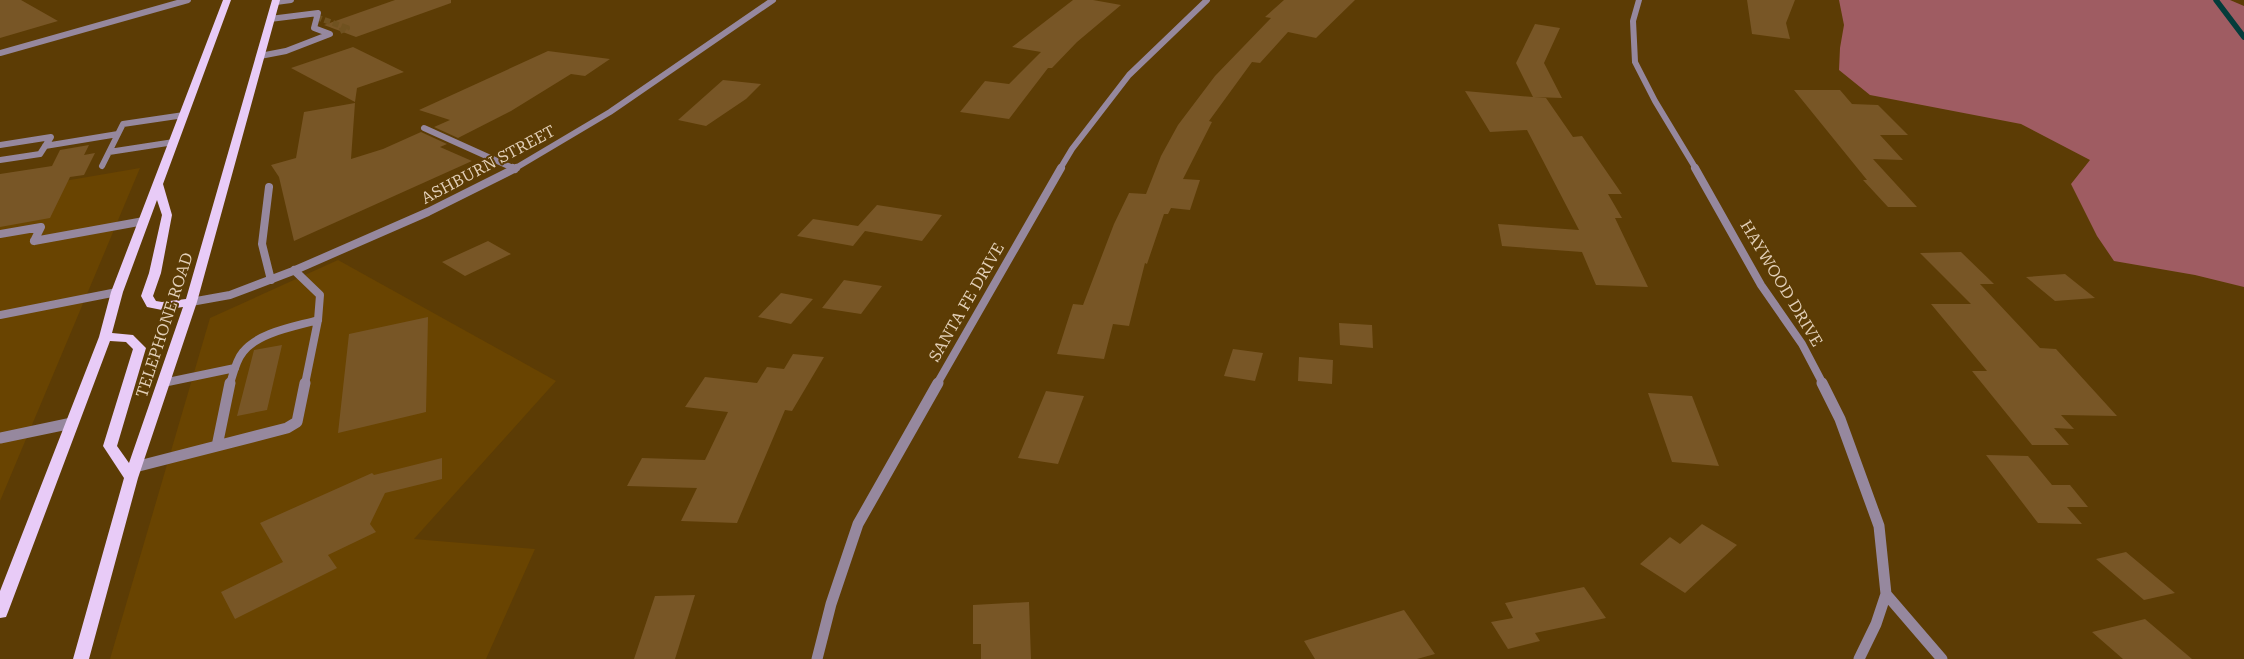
<svg xmlns="http://www.w3.org/2000/svg" width="2244" height="659" font-family="'Roboto Serif',serif">
<rect width="100%" height="100%" fill="#5c3c05"/>
<path fill="#694401" d="M140 168 0 501V192Z
M338 260 556 381 414 539 535 549 486 659H110L210 318Z"/>
<path fill="#9f5c62" d="M1839 0H2230L2244 6V287L2195 275 2114 261 2097 236 2071 184 2090 160 2021 124 1870 95 1839 70 1840 48 1844 25Z"/>
<g fill="none" stroke-linecap="round" stroke-linejoin="round">
<path stroke="#043c3b" stroke-width="5.5" d="M2216 0 2244 37"/>
</g>
<path fill="#785626" d="M0 0H21L58 21 0 38Z
M395 0H451V3L356 37 324 25Z
M1073 0H1093L1121 5 1077 42 1052 68H1048L1009 119 960 112 985 81 1009 84 1041 52 1012 47Z
M1284 0H1355L1316 38 1288 32 1260 63 1252 62 1209 121 1212 122 1183 179 1200 180 1190 210 1171 208 1168 214H1164L1147 264 1145 263 1129 326 1113 324 1104 359 1057 354 1073 304 1083 305 1114 224 1129 193 1146 194 1161 156 1178 125 1215 76 1271 18 1265 17Z
M1747 0H1795L1786 23 1790 39 1752 34Z
M1535 24 1560 28 1544 63 1562 98 1534 97 1546 98 1573 137 1582 136 1622 194H1608L1622 218H1615L1648 287 1596 285 1582 252 1502 246 1498 224 1579 230 1527 130 1490 132 1465 91 1533 97 1516 63Z
M353 47 404 72 357 88 355 102 291 68Z
M548 51 610 59 585 76 571 74 511 111 458 138 434 127 450 120 419 110Z
M723 80 761 84 746 99 706 126 678 120Z
M1794 90H1840L1852 104 1878 105 1908 135H1880L1903 160 1873 159 1917 207H1888L1863 180H1867Z
M355 103 351 159 383 149 421 132 447 144 440 147 472 161 294 241 279 177 271 165 296 158 304 112Z
M89 145 84 155 95 153 84 175 70 177 50 218 0 227V174L52 166 60 150Z
M877 205 942 215 922 241 865 231 853 246 797 236 813 219 858 226Z
M488 241 511 254 465 276 442 262Z
M1961 252 1994 284H1980L2040 348 2056 349 2117 416 2061 415 2074 429 2054 428 2069 445H2032L1972 371H1987L1931 304H1971L1920 253Z
M2065 274 2095 298 2055 301 2026 277Z
M844 280 882 286 861 314 822 308Z
M781 293 813 299 791 324 758 317Z
M428 317 426 412 338 433 349 334Z
M1339 323 1372 325 1373 348 1340 345Z
M282 345 267 410 237 416 254 350Z
M1233 349 1263 353 1255 381 1224 376Z
M793 354 824 357 792 411 785 410 737 523 681 521 697 488 627 486 642 458 705 460 728 412 685 407 705 377 757 383 767 367 784 369Z
M1299 357 1333 360 1332 384 1298 381Z
M1046 391 1084 396 1058 464 1018 458Z
M1648 393 1692 396 1719 466 1672 462Z
M1986 455 2028 456 2052 485H2070L2088 507H2067L2082 524 2038 523Z
M442 458V479L385 493 370 524 376 532 328 555 337 568 235 619 221 592 283 562 260 523 372 473 374 475Z
M1702 524 1737 545 1685 593 1640 564 1670 537 1680 544Z
M2126 552 2175 593 2144 600 2096 559Z
M1584 587 1606 618 1535 633 1540 641 1508 649 1491 622 1513 618 1505 603Z
M695 595 675 659H634L655 596Z
M1029 602 1031 659H981V644H973V605Z
M1404 610 1435 654 1417 659H1315L1304 641Z
M2145 619 2192 659H2123L2092 632Z"/>
<g fill="none" stroke-linecap="round" stroke-linejoin="round">
<path stroke="#705220" stroke-width="6" stroke-dasharray="6 3" stroke-linecap="butt" d="M316 17 347 28 340 31"/>
<path stroke="#96889e" stroke-width="6" d="M1639 0 1633 21 1635 62 1655 101 1696 169
M276 2 291 0
M0 53 188 0
M260 56 286 51 330 34 314 28 318 13 270 19
M424 128 515 169
M174 142 109 152 123 124 184 115
M0 145 51 137 40 154 0 160
M45 146 118 134
M102 166 109 152
M514 169 610 112 773 0
M1060 169 1072 149 1129 75 1207 0"/>
<path stroke="#96889e" stroke-width="8" d="M513 168 515 169
M1695 168 1761 285 1802 344 1823 384
M269 187 262 244 271 280
M0 234 41 227 34 241
M34 241 144 221
M294 270 320 295 318 320 305 384
M191 302 230 295 293 271 428 212 516 168
M0 315 117 292
M163 383 235 368
M230 384C233 374 236 360 243 352 259 332 294 327 318 320
M937 384 1061 168"/>
<path stroke="#96889e" stroke-width="11" d="M1822 383 1840 419 1879 526 1886 594 1876 624 1859 659
M0 438 72 423
M217 446 230 383
M135 467 287 428 297 422 305 383
M1886 594 1942 659
M817 659 831 604 858 524 938 383"/>
<path fill="#e8cbf7" fill-rule="evenodd" d="M223 0H231L163 184 172 215 161 273 153 296 156 301 162 302 186 299 272 0H280L197 302 138 478 89 659H73L124 478 103 446 133 349 126 342 110 341 8 612 6 617 0 618V591L99 337 111 292ZM157 200 162 215 149 273 141 296 147 307 162 310 183 307 129 463 117 446 146 348 133 335 112 333 123 292Z"/>
</g>
<g text-anchor="middle" stroke-width="4" stroke-linejoin="round" paint-order="stroke">
<g font-size="16" fill="#e1ceb6" stroke="#5c3c05">
<text transform="translate(488 164) rotate(-28)" y="6">ASHBURN STREET</text>
<text transform="translate(1782 283) rotate(59)" y="6">HAYWOOD DRIVE</text>
<text transform="translate(966 302) rotate(-60)" y="6">SANTA FE DRIVE</text>
<text transform="translate(164 325) rotate(-72)" y="6">TELEPHONE ROAD</text>
</g>
</g>
</svg>
